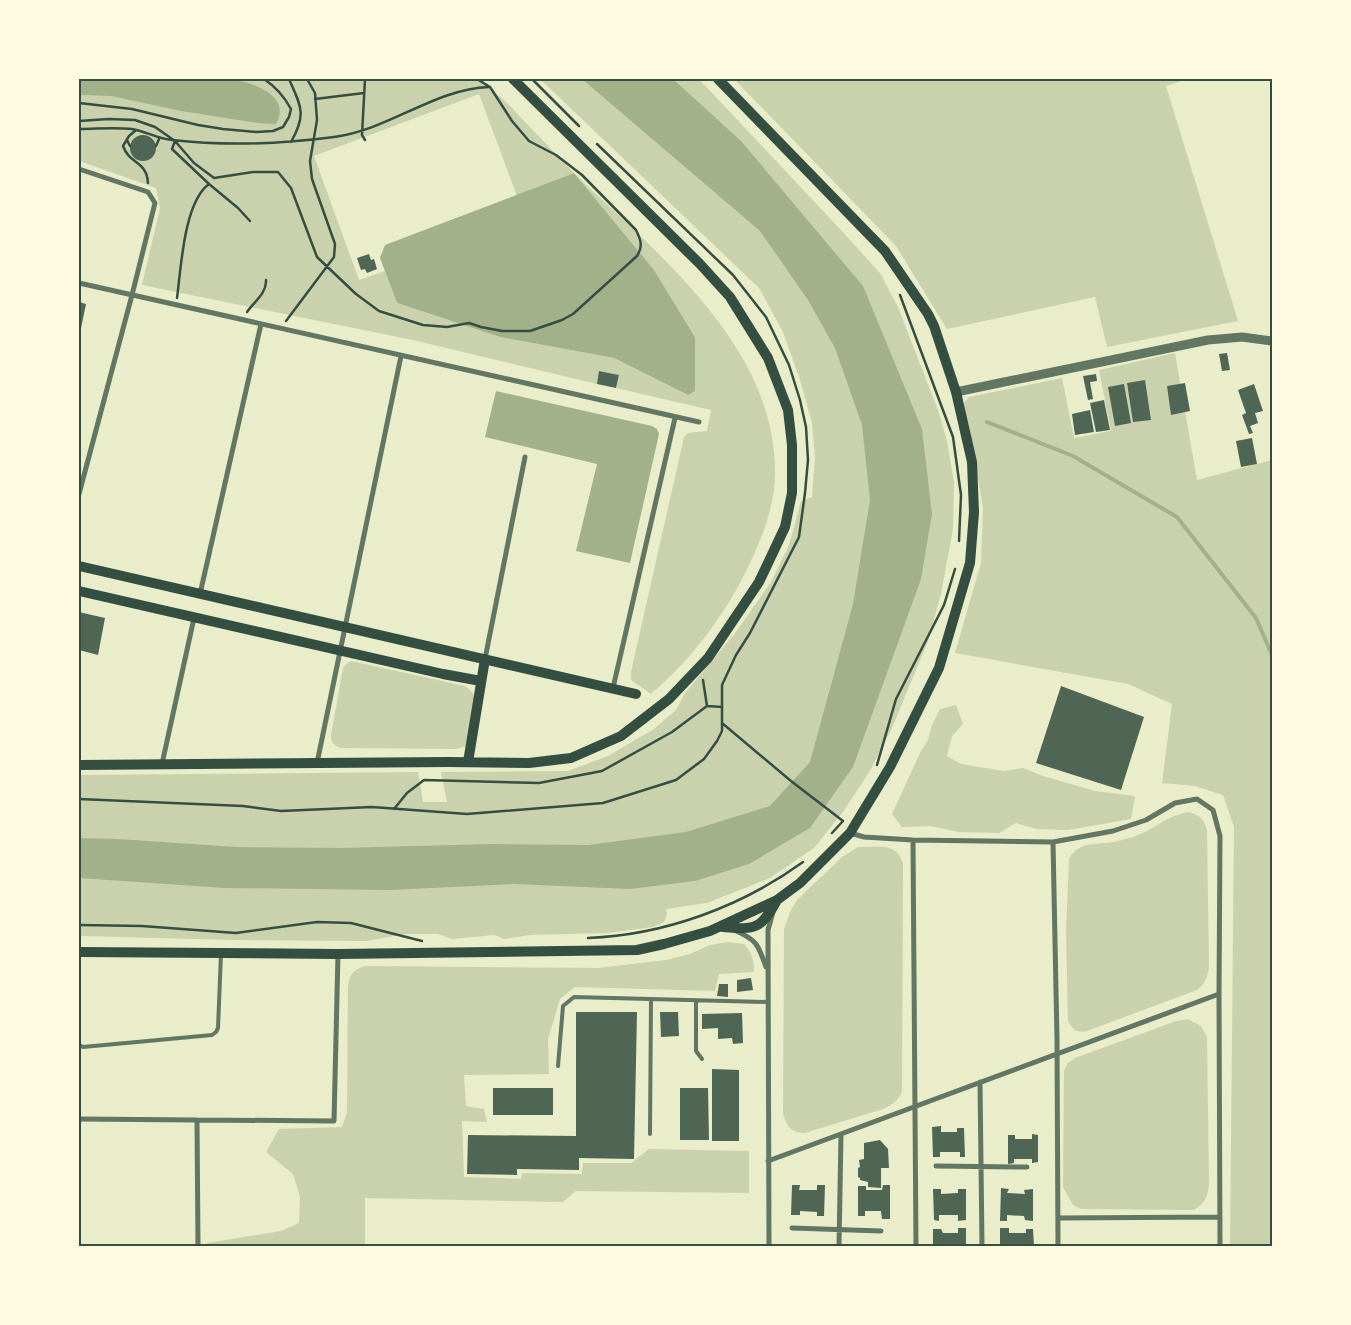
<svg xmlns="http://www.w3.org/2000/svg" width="1351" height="1325" font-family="Raleway,sans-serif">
<rect width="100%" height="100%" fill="#e9edc9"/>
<path fill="#cad2ad" d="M79 79H480L508 104 574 173 517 196 479 94 314 156 359 280 385 271 397 303 500 337 614 358 688 395 695 337 654 270 574 173C657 254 775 345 775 472 775 505 763 536 749 565 726 614 692 659 651 694L631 680V672L684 437 688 433 707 431 711 410 616 388 619 375 600 371 597 384 413 340 142 285 160 208 156 188 79 161Z
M540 79H699L839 228 880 273 898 307 939 413 947 441 954 482 953 529 941 594 928 641 892 728 870 771 843 812 814 848 770 878 707 903 666 909 667 915 664 922 653 927 607 933 530 935 505 939 494 935 452 939 438 934H406L366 941 237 940 79 936V775L418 772 423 802H447L441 772 568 771 608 756 654 729 676 710 685 693 736 632 771 582 789 545 801 501 812 497 815 457 812 423 800 380 783 332 759 288Z
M734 79H1188L1166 86 1238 321 1107 347 1095 297 947 329 896 246Z
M1175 353 1197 480 1272 460V1246H1230L1234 827 1223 795 1195 786 1162 783 1172 704 1128 684 955 653 981 563 983 508 969 426 963 404 969 397 1062 378 1074 438 1111 431 1099 370Z
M351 661 465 686 472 692 479 704 466 746 456 749 341 748C334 746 331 742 331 735L343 668 346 664Z
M956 705 963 724 952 736 947 756 961 764 1004 771 1023 768 1043 776 1095 791 1135 796 1131 819 1068 830 1037 829 1016 823 999 833 959 832 930 826 902 827 892 814 920 753 928 740 932 725 940 709Z
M1189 812C1200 815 1204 819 1207 830L1209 965C1208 976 1206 983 1197 990L1087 1031C1077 1033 1073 1030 1068 1021L1066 931 1069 858C1082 840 1096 845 1114 842 1120 841 1127 838 1133 837 1154 830 1165 816 1189 812Z
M858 847C876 847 898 842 903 864L902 1092C897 1102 891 1106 880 1110L805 1133C791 1133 786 1126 783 1113L784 929 790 912 797 900 842 857Z
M728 942 744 944C752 953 754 960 754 972L719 974 715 991 575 987 560 999 548 1039 549 1074 464 1075 466 1106 484 1109 487 1122 462 1121 464 1177 521 1179 522 1173 582 1174 583 1163H631L649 1149 749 1151V1193L576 1191 563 1202 365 1198V1246H207V1243L281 1231 299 1223 300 1197 293 1174 266 1152 279 1129 342 1127 347 1112 348 987C350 975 352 970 365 966L598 968 666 960 690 954 710 945Z
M1188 1019 1201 1026 1207 1037 1209 1184C1208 1197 1205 1203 1194 1210L1081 1209 1073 1205 1063 1187 1064 1071 1067 1064 1075 1058 1176 1021Z"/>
<path fill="#a3b18a" d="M79 79C113 79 148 79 182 79 198 79 216 77 232 79 254 83 292 96 276 124L258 123 181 111 111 96 82 95 79 94Z
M582 79H673L741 141 863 286 922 429 932 514 921 579 853 767 810 828 749 864 695 881 630 889 514 884 390 890 224 888 79 878V838L118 839 236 847 340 848 492 844 588 845 686 832 770 806 810 762 853 604 870 500 862 425 835 348 808 300 760 231Z
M574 173 654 270 695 337V391L688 395 614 358 500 337 397 303 380 258 385 245Z
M496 391 652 426 657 429 659 434 630 563 576 551 597 464 485 437Z"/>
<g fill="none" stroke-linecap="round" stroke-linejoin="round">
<path stroke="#a3b18a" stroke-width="4" d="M987 422 1073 456 1177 517 1256 618 1272 655"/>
</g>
<path fill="#4f6655" d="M130 148a13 13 0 1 1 26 0a13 13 0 1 1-26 0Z
M369 254 371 260 374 259 377 269 367 273 365 269 361 270 357 258Z
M79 302 86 304 80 333 79 332Z
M1227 353 1230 370 1222 371 1219 354Z
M599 371 619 375 616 388 597 384Z
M1096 374 1097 381 1090 382 1093 399 1088 400 1083 376Z
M1145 380 1151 420 1133 422 1127 383Z
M1185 383 1190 411 1171 415 1167 386Z
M1124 384 1131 423 1115 426 1108 387Z
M1254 384 1263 411 1255 413 1258 423 1250 426 1253 433 1249 434 1242 415 1246 413 1238 390Z
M1104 400 1110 430 1096 432 1090 403Z
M1090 410 1094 432 1075 435 1072 414Z
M1252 438 1257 464 1241 467 1236 441Z
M79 612 105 618 98 655 79 650Z
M1061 686 1144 717 1121 790 1036 763Z
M751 978 753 990 737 992V980Z
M719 984H728V997L717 996Z
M576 1012H637L634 1159 579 1158V1170L517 1169V1175L467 1174 468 1135 576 1136Z
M660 1012H678L679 1036 661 1037Z
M742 1013 743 1043 733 1044 732 1038 718 1039V1028L702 1029V1014Z
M712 1069 739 1070V1141H712Z
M493 1088H553V1115H493Z
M680 1088H708L709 1140H680Z
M941 1126V1132H957V1128H964L965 1157H960V1152H940V1157H933L932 1127Z
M1032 1134 1038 1135V1162L1032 1163V1159H1014V1163L1008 1164V1135H1015V1139H1032Z
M880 1140 888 1149 889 1168H881V1188L868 1187V1182L860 1180V1178L858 1177V1168L860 1167 859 1160 864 1159V1143Z
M792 1185H800L799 1190H817V1185H825L824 1216H817V1212L800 1211V1215H791Z
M883 1185H890V1219H882L881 1211H865V1216H858V1186H866V1190H882Z
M1001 1188 1009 1189 1007 1193 1025 1194 1024 1190 1033 1189V1221L1025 1220 1024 1216 1007 1215V1221H1000Z
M933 1189H941V1194L958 1193V1189H966V1220L958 1221V1215H939V1221L934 1220Z
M958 1228H966V1246H933V1229H941L943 1233H958Z
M1000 1228H1009V1233H1026V1229H1033L1034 1246H1000Z"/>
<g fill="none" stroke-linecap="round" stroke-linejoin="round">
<path stroke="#344e41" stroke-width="2.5" d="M289 79C301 106 307 114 291 142
M532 79 579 126
M315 99 364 93
M79 103 132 109 198 125 223 129 256 132 273 131 283 127 289 117 291 109C284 96 276 87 264 79
M79 121 108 119 135 120 155 127 175 141 194 163 214 178 253 172H278L291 188 317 257 356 294 379 311 423 325 447 327 469 323 481 327 502 331H530L562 320 573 314 637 256C643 246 641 240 636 230L582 175 556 155 529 141 512 121 490 87 477 79
M79 129C96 129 114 127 132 129 145 131 158 139 172 140 225 146 281 144 334 137 389 130 434 89 489 87
M136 130 129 136 123 146C129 164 147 161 148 183
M127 140 130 146
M365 140 362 135 365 79
M175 141 172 149 209 184 238 208 250 221
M156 146 159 139
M900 295 953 437 961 495 959 541
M177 298C181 268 184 202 209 184
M247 312C254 302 267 293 266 280
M286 321 334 257 335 244 312 179 310 161 317 120 315 93 307 79
M703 680 707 706
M722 723 791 781 843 821
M877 765 896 699 944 605 955 569
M79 799 243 806 281 811 372 807 467 814 603 803 676 780 704 759 717 741 722 731V685L736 655 750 633 799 537 805 493 808 460 806 427 800 400 789 365 766 317 733 275 597 144
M394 809 407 793 424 780 539 783 602 771 672 732 707 706 722 707
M832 833 843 821
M79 925 142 926 236 933 317 922 351 923 422 941
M588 938C664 935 741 907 803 862"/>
<path stroke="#617663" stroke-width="4" d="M696 1001V1051L702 1059
M79 1045 83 1047 212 1035 216 1032 218 1028 221 954
M558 1066 563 1006 574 997 768 1002
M650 1134 651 1000"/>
<path stroke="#617663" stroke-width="5" d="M79 169 148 192 155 203 132 295 79 494
M79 283 699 422
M200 594 261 324
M485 659 525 457
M613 688 675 418
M317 763 401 356
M162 764 194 618
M850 833 864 837 913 840 1053 842 1113 831 1146 820 1175 803 1197 799 1213 810 1220 836 1219 994 1220 1246
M913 840 916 1246
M1053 842 1057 1039 1058 1246
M734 930C757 940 758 944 766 967
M980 1082 982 1246
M79 1119 334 1121 338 954
M197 1120 198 1246
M768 1161 1219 994
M936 1166 1027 1167
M1058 1218 1220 1217
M792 1228 881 1231
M769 1246 768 930 773 912
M839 1246 841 1134"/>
<path stroke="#617663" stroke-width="9" d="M956 392 1208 340 1242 337 1272 341"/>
<path stroke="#344e41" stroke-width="10" d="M79 566 636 694
M79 591 443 674 481 681
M468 762 485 659
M79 765 449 762 529 763 571 758 621 736 669 699 708 658 759 582 785 527 792 493V445L788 410 768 358 730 297 700 264 513 79
M723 927C756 930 761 929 777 900
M79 952 338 954 637 950 664 944 710 931 777 900 800 883 850 833 890 767 939 668 970 563 974 512 972 462 956 392 934 326 928 314 885 251 718 79"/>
</g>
<rect width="1351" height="1325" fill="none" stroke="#fefae0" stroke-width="160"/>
<rect x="80" y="80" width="1191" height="1165" fill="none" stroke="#344e41" stroke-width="2"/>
</svg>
